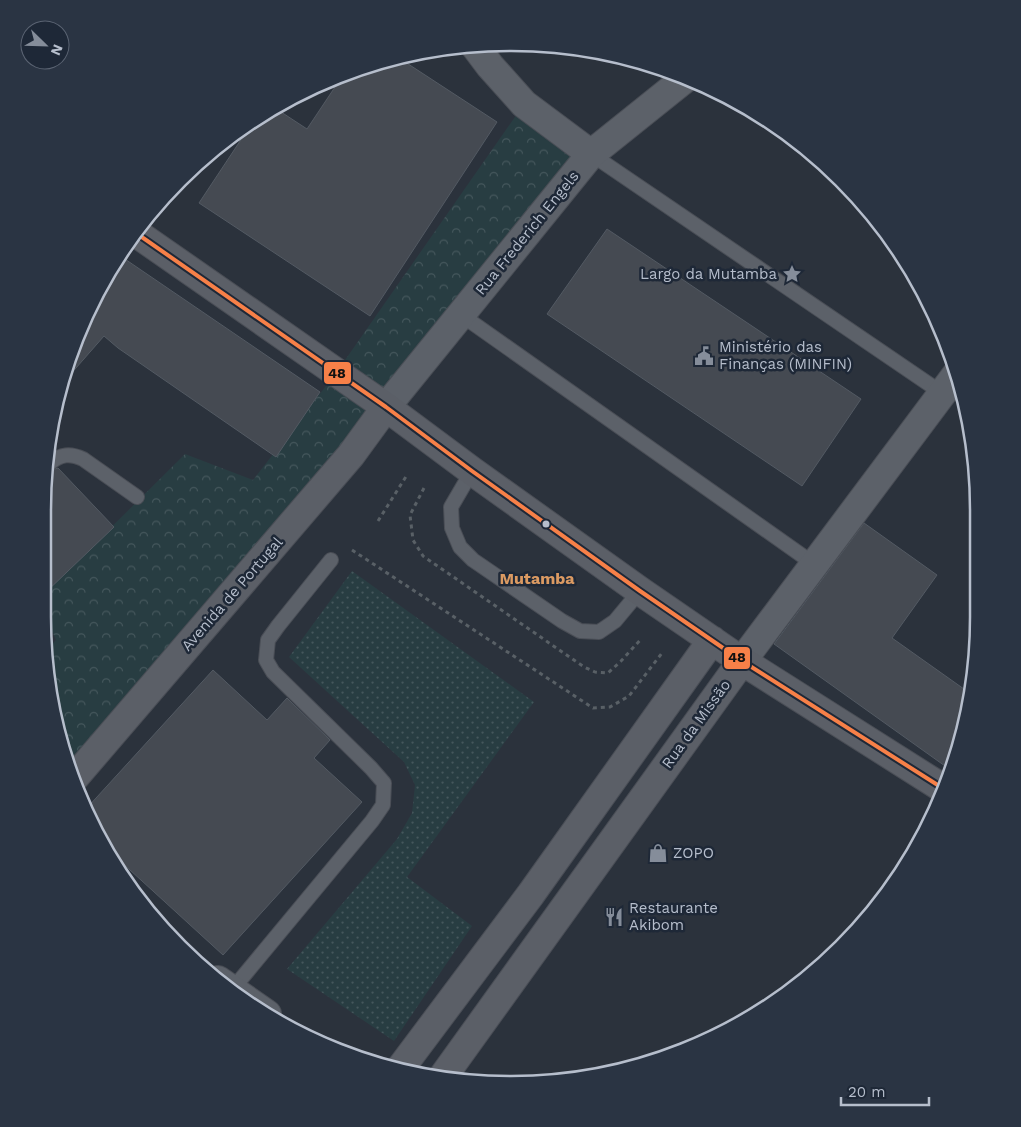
<svg xmlns="http://www.w3.org/2000/svg" width="1021" height="1127" font-family="'Work Sans',sans-serif">
<defs>
<pattern id="green-dots" width="8" height="8" patternUnits="userSpaceOnUse" patternTransform="scale(1.25)"><rect width="8" height="8" fill="#283d42"/><path d="M2 2h.1M6 6h.1" fill="none" stroke="#45575c" stroke-width="1.8" stroke-linecap="round"/></pattern>
<pattern id="forest-crowns" width="20" height="18" patternUnits="userSpaceOnUse" patternTransform="scale(1.25)"><rect width="20" height="18" fill="#283d42"/><path d="M2 6a3 3 0 1 1 6 0M12 15a3 3 0 1 1 6 0" fill="none" stroke="#45575c"/></pattern>
</defs>
<rect width="100%" height="100%" fill="#2b323c"/>
<path fill="url(#green-dots)" d="M352 571 534 702 407 877 472 926 394 1041 287 969 397 839 412 813 415 785 404 762 289 657Z"/>
<path fill="url(#forest-crowns)" d="M524 104 591 154 75 776 52 708 46 650 56 640 43 612V595L185 454 253 480 336 373Z"/>
<path fill="#454a52" stroke="#535a63" d="M399 58 497 122 370 316 199 203 254 120 275 108 307 129 343 75Z
M607 229 861 399 802 486 547 314Z
M119 255 320 392 276 457 118 348 104 336 62 384 78 331Z
M58 468 114 527 44 594 49 471Z
M864 523 937 575 892 638 971 694 952 771 774 644Z
M213 670 267 720 287 698 330 740 314 758 362 802 223 955 107 849 91 823 86 809Z"/>
<g fill="none" stroke-linecap="round" stroke-linejoin="round">
<g stroke="#4a4e56" stroke-width="16">
<path id="service" d="M591 154 942 393
M460 314 814 564
M50 463C61 454 70 453 83 459L137 497
M472 471 451 507 452 528 460 547 473 560 562 621 580 631 599 632 615 621 640 591
M231 991 372 821 383 805 384 783 371 768 273 672 266 660 268 640 278 626 331 560"/>
</g>
<g stroke="#4a4e56" stroke-width="30">
<path id="minor" d="M218 980 267 1014"/>
</g>
<g stroke="#4a4e56" stroke-width="30">
<path id="tertiary" d="M475 46 490 66 524 104 591 154
M386 407 591 154 687 77
M742 661 956 375"/>
</g>
<g stroke="#4a4e56" stroke-width="30">
<path id="secondary" d="M136 233 386 407 472 471 640 591 742 661 944 789
M75 777 351 455 386 407
M400 1069 531 894 712 640
M442 1078 742 661"/>
</g>
<path stroke="#596066" stroke-width="3" stroke-dasharray="4 4" stroke-linecap="butt" d="M424 488 410 515 413 540 423 556 584 667 595 672 608 673 621 661 642 638
M378 521 407 475
M352 550 593 708 610 707 629 696 662 653"/>
<use href="#service" stroke="#5c6169" stroke-width="14"/>
<use href="#minor" stroke="#5c6169" stroke-width="28"/>
<use href="#tertiary" stroke="#5c6169" stroke-width="28"/>
<use href="#secondary" stroke="#5b5f67" stroke-width="28"/>
<g stroke="#1e2837" stroke-width="8">
<path id="bus-1" d="M136 233 386 407 472 471 640 591 742 661 944 789"/>
</g>
<use href="#bus-1" stroke="#f78048" stroke-width="4"/>
</g>
<defs>
<g id="sight-bare" transform="scale(1.5)"><path d="M0-6L1.8-2.2L6-1.7L2.9 1.2L3.7 5.4L0 3.3L-3.7 5.4L-2.9 1.2L-6-1.7L-1.8-2.2Z" fill="#858d9a" stroke="#1e2837" stroke-width="2.5" paint-order="stroke"/></g>
<g id="civic-bare" transform="scale(1.5)"><path d="M-.6-6.5H3V-4.5H.6V-3L4-1V1h2V6H-6V1h2V-1L-.6-3ZM-1.2 2.5V6h2.4V2.5Z" fill="#858d9a" stroke="#1e2837" stroke-width="2.5" paint-order="stroke"/></g>
<g id="shop-bare" transform="scale(1.5)"><path d="M-5-2.5h2.3a2.7 3.5 0 0 1 5.4 0H5L5.5 6h-11ZM-1.5-2.5h3a1.5 2.3 0 0 0-3 0Z" fill="#858d9a" stroke="#1e2837" stroke-width="2.5" paint-order="stroke"/></g>
<g id="restaurant-bare" transform="scale(1.5)"><path d="M-5-6h1v4h1v-4h1v4h1v-4h1v5L-1.5 .5V6h-2V.5L-5-1ZM5-6V6H3V1.5H1.5Q1.5-4 5-6Z" fill="#858d9a" stroke="#1e2837" stroke-width="2.5" paint-order="stroke"/></g>
</defs>
<g fill-rule="evenodd">
<use href="#sight-bare" x="792" y="274"/>
<use href="#civic-bare" x="704" y="356"/>
<use href="#shop-bare" x="658" y="853"/>
<use href="#restaurant-bare" x="614" y="917"/>
</g>
<circle fill="#b6becc" stroke="#1e2837" stroke-width="2" cx="546" cy="524" r="4.5"/>
<g text-anchor="middle" stroke-width="5" stroke-linejoin="round" paint-order="stroke">
<g font-size="15" fill="#b6becc" stroke="#1e2837">
<text transform="translate(527 233) rotate(-51)" y="5">Rua Frederich Engels</text>
<text transform="translate(232 594) rotate(-49)" y="5">Avenida de Portugal</text>
<text transform="translate(696 724) rotate(-54)" y="5">Rua da Missão</text>
</g>
<g font-size="15" fill="#b6becc" stroke="#1e2837" text-anchor="start">
<text x="777" y="279" text-anchor="end">Largo da Mutamba</text>
<text x="719" y="352">Ministério das<tspan x="719" dy="17">Finanças (MINFIN)</tspan></text>
<text x="673" y="858">ZOPO</text>
<text x="629" y="913">Restaurante<tspan x="629" dy="17">Akibom</tspan></text>
</g>
<g font-size="16" font-weight="bold" fill="#db9a62" stroke="#1e2837">
<text x="537" y="584">Mutamba</text>
</g>
</g>
<path d="M0 0H1021V1127H0ZM510 51H511A459 459 0 0 1 970 510V617A459 459 0 0 1 511 1076H510A459 459 0 0 1 51 617V510A459 459 0 0 1 510 51Z" fill="#2a3443" fill-rule="evenodd"/>
<path fill="none" stroke="#b6becc" stroke-width="2.5" d="M510 51H511A459 459 0 0 1 970 510V617A459 459 0 0 1 511 1076H510A459 459 0 0 1 51 617V510A459 459 0 0 1 510 51Z"/>
<g stroke="#1e2837" stroke-width="2">
<rect x="323" y="361" width="29" height="24" rx="5" fill="#f78048"/>
<rect x="723" y="646" width="28" height="24" rx="5" fill="#f78048"/>
</g>
<g font-size="14" text-anchor="middle" font-weight="bold" fill="#111">
<text x="337" y="378">48</text>
<text x="737" y="662">48</text>
</g>
<g transform="translate(45 45) rotate(113)"><circle r="24" fill="#1e2837" stroke="#5b6473"/>
<path d="M0-4L9 19L0 12L-9 19Z" fill="#858d9a"/>
<text y="-8" font-size="14" font-weight="bold" text-anchor="middle" fill="#b6becc">N</text>
</g>
<path d="M841 1097v8h88v-8" fill="none" stroke="#b6becc" stroke-width="2.5"/>
<text x="848" y="1097" font-size="15" fill="#b6becc" stroke="#1e2837" stroke-width="4" paint-order="stroke">20 m</text>
</svg>
